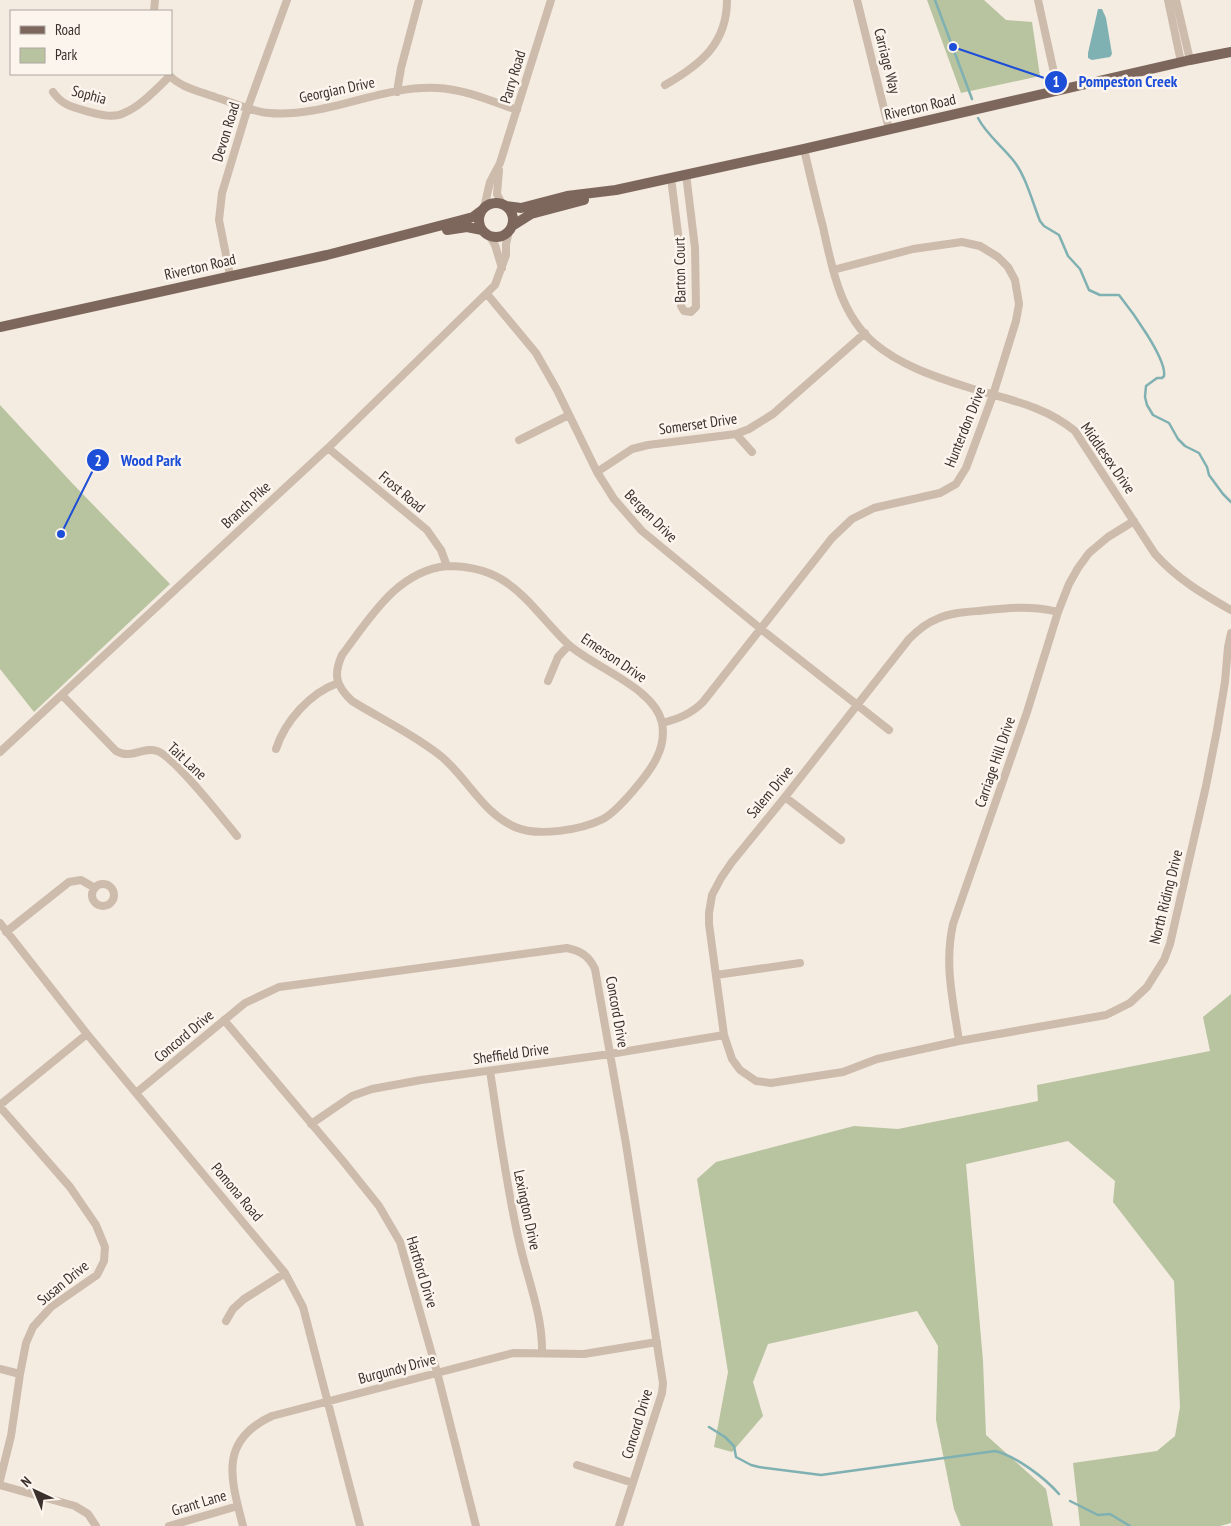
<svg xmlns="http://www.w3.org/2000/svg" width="1231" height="1526" font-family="'PT Sans Narrow',sans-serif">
<rect width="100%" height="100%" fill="#f4ebe1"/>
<path fill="#b8c4a0" d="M927 0H984L1006 20 1032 22 1040 76 961 93Z
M0 405 72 483 170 584 34 712 0 669Z
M1231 994V1523L1220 1526H1080L1073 1463 1157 1451 1175 1436 1180 1407 1174 1281 1113 1202 1115 1181 1068 1141 966 1164 983 1361 986 1435 1046 1489 1053 1526H961L954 1509 936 1420 938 1346 917 1311 768 1344 753 1382 763 1416 732 1452 714 1447 728 1372 697 1179 716 1162 854 1126 898 1129 1038 1101 1037 1085 1210 1051 1203 1017Z"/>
<path fill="#7fb0b2" d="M1098 9H1102L1106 18 1112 54 1110 57 1092 60 1088 58V53Z"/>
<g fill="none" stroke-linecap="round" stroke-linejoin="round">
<path stroke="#7fb0b2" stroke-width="2.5" d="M935 0 972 99
M978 118C986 134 1002 146 1013 160 1026 176 1032 201 1040 221L1044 226 1059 235 1068 256 1080 269 1089 290 1100 295H1119C1131 310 1167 359 1164 376L1162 378H1157L1146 386 1145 397 1147 405 1153 415 1169 423 1178 439 1185 446 1199 453 1207 467 1209 475 1223 494 1231 502
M709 1427 725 1437 734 1446 736 1457 751 1465 759 1467 821 1475 995 1451C1016 1456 1045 1478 1059 1494
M1070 1501 1098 1515 1110 1514 1130 1526"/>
<path stroke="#cdbbac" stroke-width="8" d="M857 0 889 129
M1038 0 1058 91
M1168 0 1181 62
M1176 0 1190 60
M154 11 155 0
M168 74C179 87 199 91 215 97 231 102 253 112 269 113 326 118 381 85 437 88 464 89 491 101 517 110
M665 85C700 65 727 44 727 0
M53 92C62 105 72 107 86 111 98 114 113 119 124 113 141 106 156 89 170 76
M397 92 401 68 419 0
M804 149C810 175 816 201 823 227 832 268 840 314 874 343 900 365 935 377 967 387 1005 399 1044 405 1075 431L1155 554C1177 579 1203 594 1231 610
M499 170 497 194 502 204
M671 178 680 249 681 306 684 311 691 312 696 307 695 248 686 174
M484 208 490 182 500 163 551 0
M489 235 495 245 502 268
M230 275 219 220 222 193 248 107 287 0
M487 294 536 353 557 390 597 472 614 499 642 531 761 629 889 730
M736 434 752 452
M519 440 569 415
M328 448 427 530 441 550 447 566
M597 472 632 449 648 445 736 434 749 429 773 414 865 333
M447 566C466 566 484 569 501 579 528 595 546 624 569 645 595 668 655 688 662 723 664 734 662 747 657 757 650 773 618 811 603 819 581 830 538 837 515 827 483 813 467 778 442 757 415 735 381 719 352 701 336 686 333 675 342 655 370 618 397 571 447 566Z
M1058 612C1031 605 1006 608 978 611 965 612 949 613 937 619 926 623 917 631 909 639L785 797 732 862 721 878 712 895 709 913V924L724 1035 732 1059 740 1070 756 1081 771 1083 843 1072 877 1059 959 1041 1106 1015 1130 1003 1147 987 1164 960 1170 944 1206 786 1217 730 1225 682 1228 647 1231 633
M548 681 558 657 569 645
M62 695 116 751C132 760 143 746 157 751 174 756 223 819 237 836
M662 723C678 719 691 714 703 702L832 538 852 519 874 508 940 493 956 484 966 468 993 395 1016 321 1019 304 1015 280 1008 267 998 257 980 246 962 242 913 249 833 270
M276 749C285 721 310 693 338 683
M0 752 328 448 495 285 506 255V244L509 231
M785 797 841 840
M92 895a11 11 0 1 1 22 0a11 11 0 1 1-22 0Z
M0 923 87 1034 285 1273 303 1307 360 1526
M6 932 69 882 81 880 95 888
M716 975 800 963
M224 1020 343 1161 379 1206 400 1242 437 1372 476 1526
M959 1041C953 1000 944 965 953 924L1027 712 1058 612 1069 584 1078 568 1089 553 1108 537 1134 521
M490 1071C499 1128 506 1185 519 1241 527 1278 543 1315 542 1353
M136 1093 245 1003 279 987 567 948C581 951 589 956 595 969L626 1144 663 1383 662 1393 619 1526
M0 1105 87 1034
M0 1107 70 1187 96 1225 105 1247 104 1261 97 1275 51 1307 33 1327 26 1343 20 1374 11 1436 0 1480
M311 1124 352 1096 372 1089 421 1080 610 1054 724 1035
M226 1321 233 1309 244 1299 285 1273
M0 1369 20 1374
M577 1465 633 1483
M0 1485 75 1506 88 1514 96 1526
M169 1526 238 1506
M243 1526C231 1479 218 1441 272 1416L513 1353 584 1354 657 1342"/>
<path stroke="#7d675c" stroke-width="10" d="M479 220a17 17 0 1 1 34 0a17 17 0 1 1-34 0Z
M506 206 521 208 567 196 616 190 804 149 1190 60 1231 52
M512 226 531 214 584 200
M447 230 467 227 482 230
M0 327 327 255 458 221 473 217 481 211"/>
</g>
<g text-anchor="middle" stroke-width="5" stroke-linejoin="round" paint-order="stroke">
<g font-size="15" fill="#3b302b" stroke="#fbf5ee">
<text transform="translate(887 61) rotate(76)" y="5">Carriage Way</text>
<text transform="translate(513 77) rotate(-73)" y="5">Parry Road</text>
<text transform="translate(337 90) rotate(-12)" y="5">Georgian Drive</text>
<text transform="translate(89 95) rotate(15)" y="5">Sophia</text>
<text transform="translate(920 107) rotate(-13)" y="5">Riverton Road</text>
<text transform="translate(226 132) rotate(-73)" y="5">Devon Road</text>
<text transform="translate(200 267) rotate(-13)" y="5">Riverton Road</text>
<text transform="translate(680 270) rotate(-91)" y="5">Barton Court</text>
<text transform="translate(698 424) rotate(-8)" y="5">Somerset Drive</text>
<text transform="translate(965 427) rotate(-68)" y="5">Hunterdon Drive</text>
<text transform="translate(1108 458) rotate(55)" y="5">Middlesex Drive</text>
<text transform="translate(402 492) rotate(40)" y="5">Frost Road</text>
<text transform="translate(246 505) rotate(-43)" y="5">Branch Pike</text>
<text transform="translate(651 516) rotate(45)" y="5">Bergen Drive</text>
<text transform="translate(614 658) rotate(34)" y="5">Emerson Drive</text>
<text transform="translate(187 761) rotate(43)" y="5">Tait Lane</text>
<text transform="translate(995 762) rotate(-71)" y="5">Carriage Hill Drive</text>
<text transform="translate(770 792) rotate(-50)" y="5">Salem Drive</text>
<text transform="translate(1166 897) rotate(-76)" y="5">North Riding Drive</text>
<text transform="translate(617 1012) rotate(80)" y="5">Concord Drive</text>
<text transform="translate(184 1036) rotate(-40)" y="5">Concord Drive</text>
<text transform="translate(511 1054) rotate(-8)" y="5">Sheffield Drive</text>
<text transform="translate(237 1192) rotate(50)" y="5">Pomona Road</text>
<text transform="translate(527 1210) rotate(78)" y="5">Lexington Drive</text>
<text transform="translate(422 1272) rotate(73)" y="5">Hartford Drive</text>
<text transform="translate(63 1283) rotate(-39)" y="5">Susan Drive</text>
<text transform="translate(397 1369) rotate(-15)" y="5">Burgundy Drive</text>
<text transform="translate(637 1424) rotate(-73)" y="5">Concord Drive</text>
<text transform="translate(199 1503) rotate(-17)" y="5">Grant Lane</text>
</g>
</g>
<path fill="none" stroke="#1d4ed8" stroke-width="2" d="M953 47L1056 82M61 534L98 460"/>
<g fill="#1d4ed8" stroke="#fbf5ee" stroke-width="2">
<circle cx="953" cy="47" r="5"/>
<circle cx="61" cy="534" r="5"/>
<circle cx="1056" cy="82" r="12"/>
<circle cx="98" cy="460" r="12"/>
</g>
<g font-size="15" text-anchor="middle" font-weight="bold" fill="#fff">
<text x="1056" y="87">1</text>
<text x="98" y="466">2</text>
</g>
<g font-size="16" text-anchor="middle" font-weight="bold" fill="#1d4ed8" stroke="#fbf5ee" stroke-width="5" stroke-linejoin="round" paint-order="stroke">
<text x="1128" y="87">Pompeston Creek</text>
<text x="151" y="466">Wood Park</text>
</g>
<rect x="10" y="10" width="162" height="65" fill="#fbf5ee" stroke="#aea6a0"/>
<rect x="20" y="26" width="25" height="8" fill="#7d675c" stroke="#aea6a0"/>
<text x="55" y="35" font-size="15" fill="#3b302b">Road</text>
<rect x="20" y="48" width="25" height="15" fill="#b8c4a0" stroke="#aea6a0"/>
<text x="55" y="60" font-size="15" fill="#3b302b">Park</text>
<g transform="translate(35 1491) rotate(316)" stroke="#fbf5ee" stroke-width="4" paint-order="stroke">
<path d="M0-4L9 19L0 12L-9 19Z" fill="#3b302b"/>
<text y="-8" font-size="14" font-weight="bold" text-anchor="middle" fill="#3b302b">N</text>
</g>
</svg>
